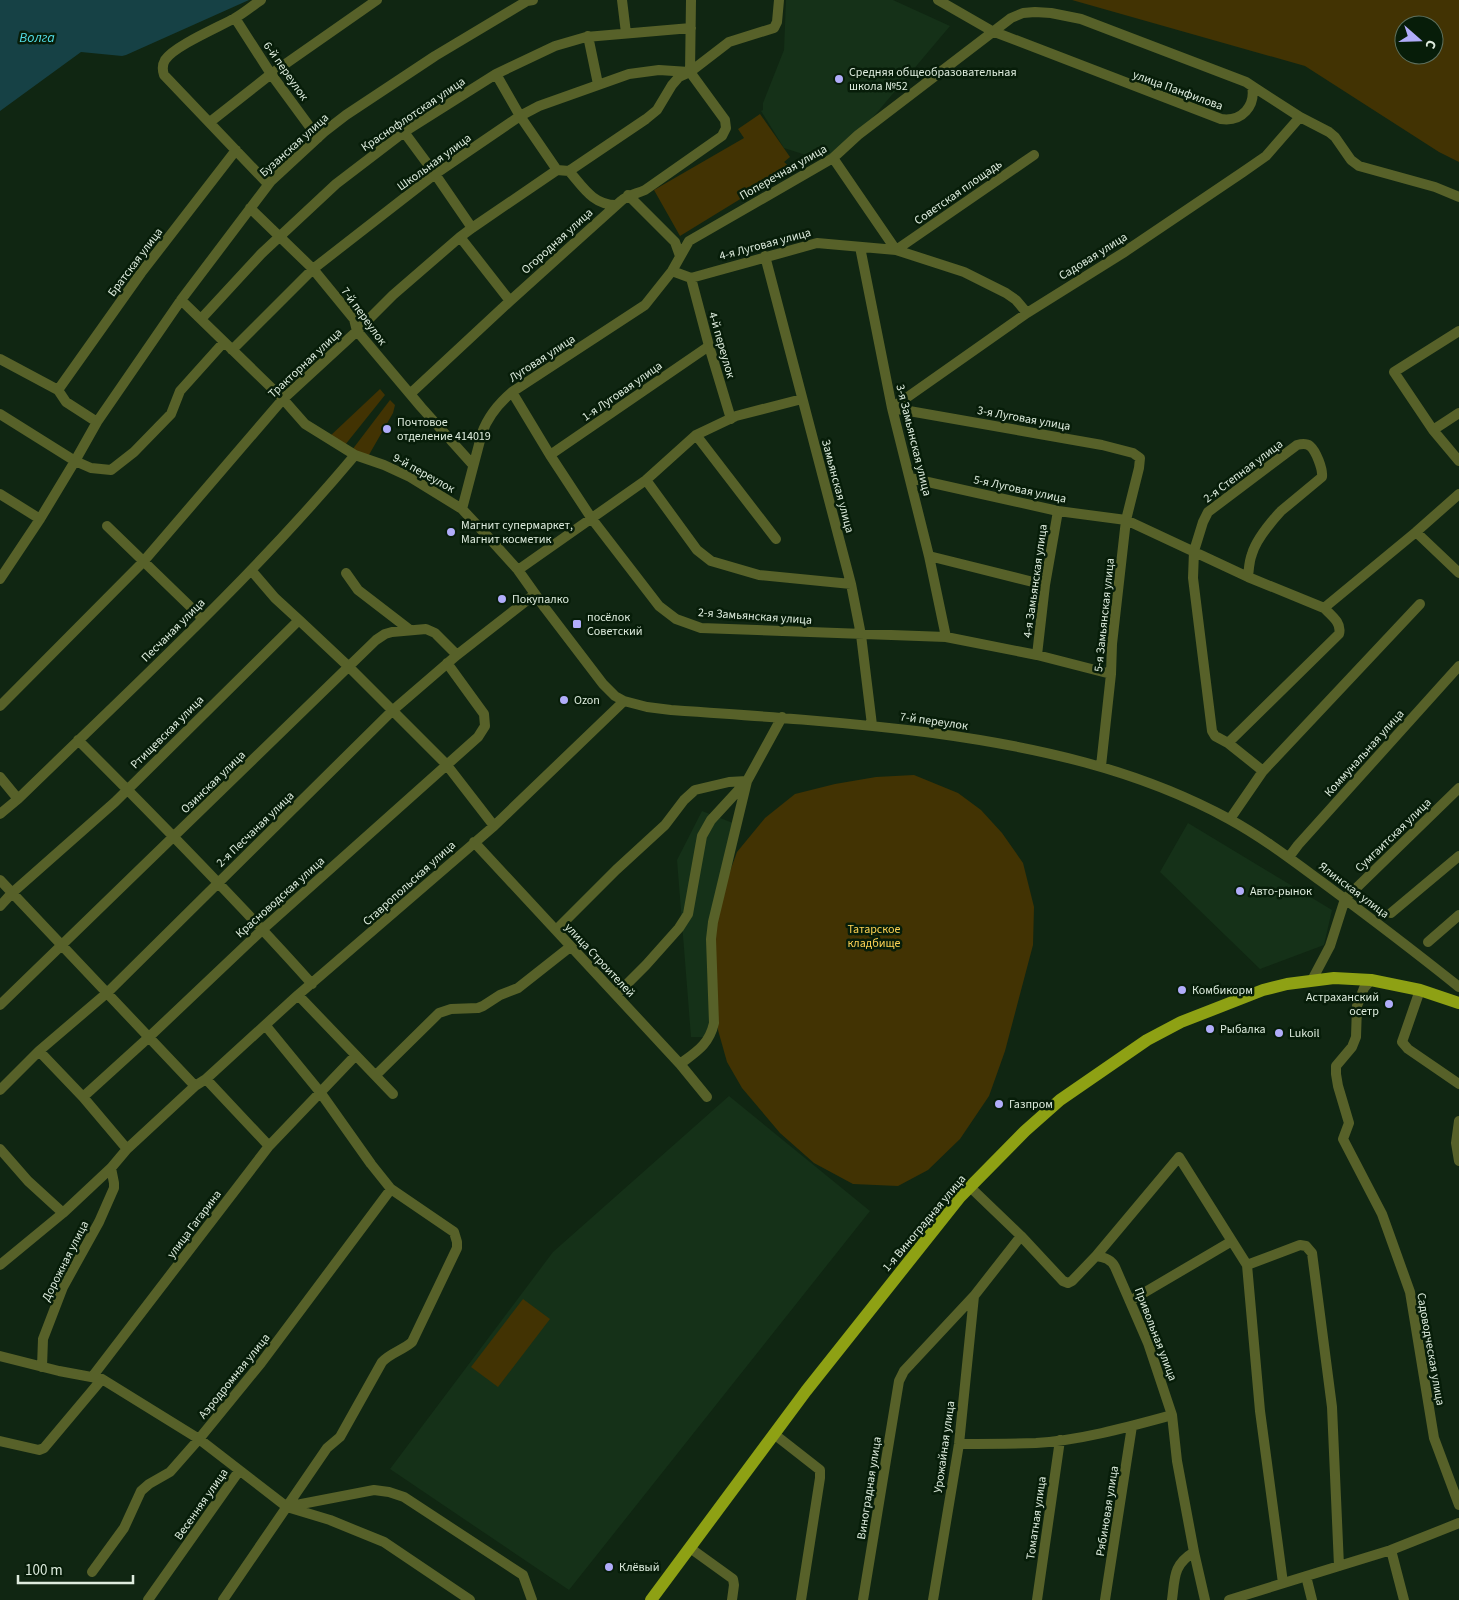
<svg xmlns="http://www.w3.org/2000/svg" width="1459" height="1600" font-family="'Source Sans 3',sans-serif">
<rect width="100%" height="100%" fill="#102612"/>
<path fill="#153118" d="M786 0H893L950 26 842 154 812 157 784 148 761 111 763 110V103L784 50Z
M702 811 733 823 714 1037H691L677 860Z
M1188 823 1332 910 1324 945 1260 969 1160 872Z
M729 1096 870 1211 569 1590 390 1469 553 1252Z"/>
<path fill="#423303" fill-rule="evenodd" d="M1072 0H1459V162L1439 152 1305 66ZM1404 25H1434V55H1404Z
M760 114 790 157 784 162 791 168 680 236 654 190 744 138 738 129Z
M380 389 385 395 345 445 329 437Z
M390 400 395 405 393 413 366 460 352 450Z
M914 775 958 793 981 810 1002 833 1023 863 1034 907 1033 945 1005 1051 989 1096 960 1139 928 1170 898 1186 853 1184 814 1163 780 1133 742 1088 727 1062 718 1030 715 980 716 927 725 885 737 852 765 818 795 794 835 784 876 777Z
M523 1299 550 1319 498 1387 471 1367Z"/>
<path fill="#164145" d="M0 0H249L126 55 122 56 81 52 0 111Z"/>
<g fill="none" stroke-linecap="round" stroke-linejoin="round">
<path stroke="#576129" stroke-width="10" d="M261 0C252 6 244 13 235 18 219 27 174 46 165 60 162 65 162 69 164 75L268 184
M622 0 626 33
M938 0 992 31 1221 119C1242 122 1256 106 1252 86L1300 117 1329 132 1335 137 1351 160 1359 166 1435 187 1459 197
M235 18 271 74 318 138
M588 36 598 84
M496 74 520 116 557 170
M210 122 271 74 377 0
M404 132 435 174 472 228
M833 158 896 250 964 272 1006 293 1016 300 1027 313
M569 171C583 187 593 205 616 205
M628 195 675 242 680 256
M250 208 313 269 354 319 357 331 421 407 473 465
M460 237 510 301
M860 247 892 408 929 556 946 637
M765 256 851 584 861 635 872 725
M672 271 691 278 817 243 896 250 1034 155
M691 278 709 346 731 419
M181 300 283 399 305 424 355 455 384 465 410 477 462 509 491 540 518 570 545 608 603 684 615 696 624 701 647 707 671 710C759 716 846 722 933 733 1036 747 1137 769 1229 819 1262 837 1292 860 1322 882 1368 916 1414 951 1459 987
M201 319 261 254 336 184 404 132 496 74 555 46 586 37 691 28
M1459 331 1394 372 1433 430 1459 461
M232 350 313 269 435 174 520 116 539 106 629 74 659 70 689 72
M0 359 58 390 66 402 97 422
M58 390 141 273 236 150
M512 392 550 455 592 519 659 606 676 619 701 628 946 637 1037 655 1111 674
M410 394 510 301 621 201C628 195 636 194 645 190L722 136 726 128 725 120 690 72 691 0
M892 408 1102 445 1133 453 1140 458 1139 468 1126 520 1112 644 1111 674 1101 766
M892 408 1027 313 1123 253 1243 172 1266 156 1300 117
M0 414 75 461 91 468 111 470 134 452 171 414 180 391 224 342
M1433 430 1459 413
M696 435 776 539
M550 455 709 346
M910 478 1058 511 1126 520 1248 577 1324 608
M646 480 697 550 711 561 759 575 851 584
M0 494 40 519
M462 509 482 433C488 416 498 404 512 392L645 305 672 271 689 241 833 158 858 135 1011 18 1023 13 1035 12 1051 13 1081 19 1246 82 1252 86
M107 526 203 619
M1416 532 1459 573
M929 556 1045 585
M518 570 646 480 696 435 736 416 802 399
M346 573 358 590 410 630
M0 579 40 519 75 461 97 422 181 300 271 181 324 132 346 115 435 56 527 1 533 0
M299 620 349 667 446 764 494 826
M1037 655 1045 585 1058 511
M0 706 143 562 283 399 357 331 393 295 460 237 472 228 557 170 569 171 646 119 657 110 672 85 679 77 690 72 729 42 774 28 777 22 779 0
M78 740C158 820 237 900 312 984
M1228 743 1215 736 1212 731 1193 578 1194 551 1203 522 1208 512 1297 445C1301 444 1306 443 1310 446 1316 451 1323 469 1322 477L1281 511C1271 522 1256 540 1252 554 1249 561 1249 569 1248 577
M1263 771 1228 743 1339 634C1342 623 1332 616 1324 608L1416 532 1459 494
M0 777 18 799
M0 814 18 799C133 687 252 578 355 455
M1230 819 1263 771 1420 604
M474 842 680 1064 707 1097
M1289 857 1298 845 1459 666
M0 880 195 1086
M0 906 12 893 115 802 299 620 275 598 251 570
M1391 913 1459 856
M556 930 616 870 665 825 684 800 695 790 729 782 747 781
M1428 942 1459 915
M1312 980 1330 946 1345 899 1459 788
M1371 980 1364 988 1357 1006 1356 1037 1352 1047 1336 1066V1074L1338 1086 1349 1123 1343 1139 1382 1214 1410 1292 1434 1438 1459 1505
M1420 990 1402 1042 1408 1049 1459 1084
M298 995 393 1094
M616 995 646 965 679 928 688 914 702 836 711 820 746 782
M0 1005 376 640 385 634 392 632 426 629 435 633 457 655
M39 1051 83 1097 127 1149
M680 1064C696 1052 709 1045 714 1023L711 939 713 922 747 781 782 717
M376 1075 439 1013 451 1009 478 1008 483 1006 500 995 518 988 570 947
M206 1079 269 1146
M0 1090 39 1051 108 992 392 711 457 655 535 594
M83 1097 148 1038 263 929 478 737 485 726 484 714 447 663
M1459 1121 1456 1143 1459 1161
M0 1149 28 1181 63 1213
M970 1187 1021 1236 1063 1281 1068 1283 1072 1281 1096 1256C1104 1257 1111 1259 1115 1267L1148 1343 1172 1415 1177 1461 1194 1552C1173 1565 1175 1577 1172 1600
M1096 1256 1179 1157 1247 1265 1260 1411 1283 1583
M0 1265 63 1213 111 1168 127 1149 195 1086 206 1079 298 995 494 826 624 701
M1247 1265 1300 1245 1306 1246 1312 1253 1332 1407 1339 1566
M1130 1301 1232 1241
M0 1356 59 1371 102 1379 199 1439 287 1507 330 1520 384 1542 470 1600
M42 1367 43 1339 63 1287 99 1222 114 1188V1183L111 1168
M92 1377 269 1146 355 1056
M774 1434 820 1470V1478L801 1600
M0 1441 39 1450 44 1448 102 1379
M959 1444C985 1444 1011 1444 1036 1443 1082 1440 1128 1427 1172 1415
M291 1506 374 1490 389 1492 404 1497 523 1575 532 1600
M690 1548 733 1579 734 1585 732 1600
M1194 1552 1205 1600
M92 1572 124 1528 141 1491 149 1484 170 1472 199 1439 261 1363 391 1189
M1306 1576 1312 1600
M148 1600 239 1471
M223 1600 327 1448 340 1437 382 1362C390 1353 403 1350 412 1342L457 1248V1242L454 1232 391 1189 371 1164 320 1092 266 1026
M863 1600 899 1381 904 1371 974 1296 1021 1236
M933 1600 959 1444 974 1296
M1037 1600 1060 1440
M1105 1600 1132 1426
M1229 1600 1391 1550
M1404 1600 1391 1550 1459 1523"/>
<path stroke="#8ea114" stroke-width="12" d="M651 1600 806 1391 960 1197 1025 1131 1060 1100 1147 1040 1181 1022 1263 990 1287 984 1334 978 1371 980 1420 990 1459 1003"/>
</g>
<g fill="#b1adfa" stroke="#071d09" stroke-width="2">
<circle cx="839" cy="79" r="5"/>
<circle cx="387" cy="429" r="5"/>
<circle cx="451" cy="532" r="5"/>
<circle cx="502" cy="599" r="5"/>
<rect x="572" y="619" width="10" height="10" rx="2.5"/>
<circle cx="564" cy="700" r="5"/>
<circle cx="1240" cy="891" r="5"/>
<circle cx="1182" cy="990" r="5"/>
<circle cx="1389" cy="1004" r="5"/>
<circle cx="1210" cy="1029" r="5"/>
<circle cx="1279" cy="1033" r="5"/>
<circle cx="999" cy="1104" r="5"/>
<circle cx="609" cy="1567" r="5"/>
</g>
<g text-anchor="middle" stroke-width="5" stroke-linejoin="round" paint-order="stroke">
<g font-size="12" fill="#deecde" stroke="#071d09">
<text transform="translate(286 71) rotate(55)" y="4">6-й переулок</text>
<text transform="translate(1178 90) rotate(20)" y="4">улица Панфилова</text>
<text transform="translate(413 114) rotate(-34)" y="4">Краснофлотская улица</text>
<text transform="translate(294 145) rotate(-42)" y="4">Бузанская улица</text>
<text transform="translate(434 162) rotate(-36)" y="4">Школьная улица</text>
<text transform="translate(783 172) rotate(-30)" y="4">Поперечная улица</text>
<text transform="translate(958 192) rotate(-35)" y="4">Советская площадь</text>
<text transform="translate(557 241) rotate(-42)" y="4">Огородная улица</text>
<text transform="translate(765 244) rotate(-15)" y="4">4-я Луговая улица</text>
<text transform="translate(1093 256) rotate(-32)" y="4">Садовая улица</text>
<text transform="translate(135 262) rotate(-53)" y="4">Братская улица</text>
<text transform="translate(364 316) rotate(54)" y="4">7-й переулок</text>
<text transform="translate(722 345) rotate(74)" y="4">4-й переулок</text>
<text transform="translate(542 358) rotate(-33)" y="4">Луговая улица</text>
<text transform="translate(305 363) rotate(-43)" y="4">Тракторная улица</text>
<text transform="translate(622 391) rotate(-35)" y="4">1-я Луговая улица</text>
<text transform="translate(1024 418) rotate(10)" y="4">3-я Луговая улица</text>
<text transform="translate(914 440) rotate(76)" y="4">3-я Замьянская улица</text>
<text transform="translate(1243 471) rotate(-37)" y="4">2-я Степная улица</text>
<text transform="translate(424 473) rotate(29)" y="4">9-й переулок</text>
<text transform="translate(838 486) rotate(75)" y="4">Замьянская улица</text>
<text transform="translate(1020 489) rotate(12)" y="4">5-я Луговая улица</text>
<text transform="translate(1035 581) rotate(-82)" y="4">4-я Замьянская улица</text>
<text transform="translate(1104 615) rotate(-84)" y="4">5-я Замьянская улица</text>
<text transform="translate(755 616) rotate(4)" y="4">2-я Замьянская улица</text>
<text transform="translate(173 630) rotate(-45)" y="4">Песчаная улица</text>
<text transform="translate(934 721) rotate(8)" y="4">7-й переулок</text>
<text transform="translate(167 732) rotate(-45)" y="4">Ртищевская улица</text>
<text transform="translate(1364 753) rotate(-48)" y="4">Коммунальная улица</text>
<text transform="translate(213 782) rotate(-44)" y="4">Озинская улица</text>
<text transform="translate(255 829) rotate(-44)" y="4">2-я Песчаная улица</text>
<text transform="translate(1393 835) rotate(-44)" y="4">Сумгаитская улица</text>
<text transform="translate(409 883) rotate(-42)" y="4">Ставропольская улица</text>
<text transform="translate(1354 890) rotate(37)" y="4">Ялинская улица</text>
<text transform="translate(280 897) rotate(-42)" y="4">Красноводская улица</text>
<text transform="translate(600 960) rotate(47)" y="4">улица Строителей</text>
<text transform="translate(924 1223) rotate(-50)" y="4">1-я Виноградная улица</text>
<text transform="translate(194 1224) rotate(-53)" y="4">улица Гагарина</text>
<text transform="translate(65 1261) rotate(-63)" y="4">Дорожная улица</text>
<text transform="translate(1156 1334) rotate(69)" y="4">Привольная улица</text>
<text transform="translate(1431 1349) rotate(80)" y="4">Садоводческая улица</text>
<text transform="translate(234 1376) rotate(-51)" y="4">Аэродромная улица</text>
<text transform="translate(944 1447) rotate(-82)" y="4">Урожайная улица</text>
<text transform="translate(869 1488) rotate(-81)" y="4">Виноградная улица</text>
<text transform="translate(201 1504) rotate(-55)" y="4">Весенняя улица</text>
<text transform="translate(1107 1511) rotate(-81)" y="4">Рябиновая улица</text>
<text transform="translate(1036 1518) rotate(-82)" y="4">Томатная улица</text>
</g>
<g font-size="12" fill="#deecde" stroke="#071d09" text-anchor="start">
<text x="849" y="76">Средняя общеобразовательная<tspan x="849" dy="14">школа №52</tspan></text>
<text x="397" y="426">Почтовое<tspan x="397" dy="14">отделение 414019</tspan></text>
<text x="461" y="529">Магнит супермаркет,<tspan x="461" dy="14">Магнит косметик</tspan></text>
<text x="512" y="603">Покупалко</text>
<text x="587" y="621">посёлок<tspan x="587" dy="14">Советский</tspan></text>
<text x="574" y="704">Ozon</text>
<text x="1250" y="895">Авто-рынок</text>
<text x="1192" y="994">Комбикорм</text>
<text x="1379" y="1001" text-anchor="end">Астраханский<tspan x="1379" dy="14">осетр</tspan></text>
<text x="1220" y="1033">Рыбалка</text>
<text x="1289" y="1037">Lukoil</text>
<text x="1009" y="1108">Газпром</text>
<text x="619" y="1571">Клёвый</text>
</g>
<g font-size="12" fill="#fcd254" stroke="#071d09">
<text x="874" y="933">Татарское<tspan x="874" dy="14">кладбище</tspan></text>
</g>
<g font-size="14" font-style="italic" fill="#52dde7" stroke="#071d09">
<text x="37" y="42">Волга</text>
</g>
</g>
<g transform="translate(1419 40) rotate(110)"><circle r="24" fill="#071d09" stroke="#5d705e"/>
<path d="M0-4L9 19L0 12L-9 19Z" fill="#b1adfa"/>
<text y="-8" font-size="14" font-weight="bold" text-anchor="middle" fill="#deecde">С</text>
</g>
<path d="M18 1575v8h115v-8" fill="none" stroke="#deecde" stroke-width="2.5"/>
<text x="25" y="1575" font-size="15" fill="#deecde" stroke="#071d09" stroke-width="4" paint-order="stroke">100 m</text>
</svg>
